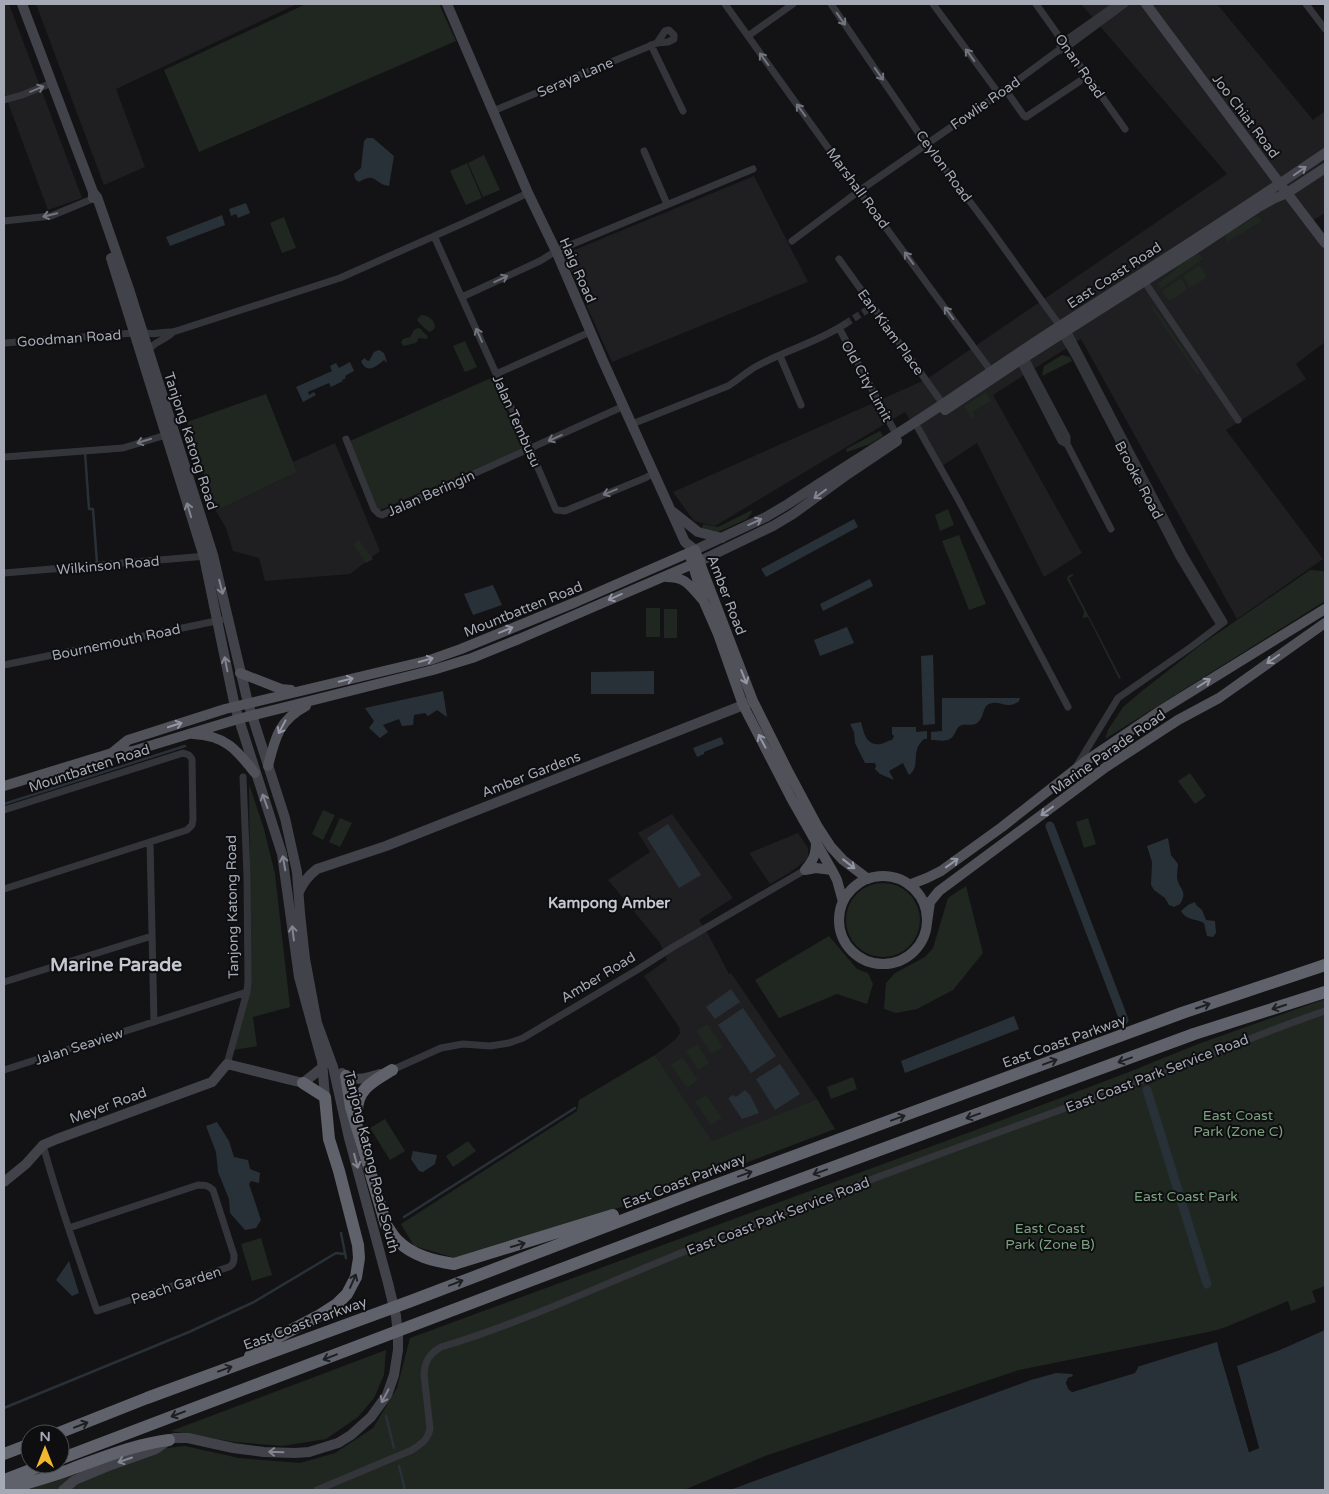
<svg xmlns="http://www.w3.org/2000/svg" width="1329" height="1494" font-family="'Varela Round',sans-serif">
<rect width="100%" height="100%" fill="#131315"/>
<path fill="#1f1f22" d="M4 4H9L82 198 48 210 4 92Z
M36 4H297L116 89 145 167 104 185Z
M1081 4H1217L1313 120 1325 111V213L1307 224 1325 245V342L1296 364 1306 379 1226 430 1323 559 1237 619 1081 339 993 395 1082 553 1044 577 977 443 939 468 905 412 715 526 694 521 673 492 927 379 1227 174Z
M754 176 808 282 612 362 565 258 567 253Z
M335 443 380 551 350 574 265 581 259 558 233 551 226 528 216 511 297 472 293 462Z
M672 814 733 898 699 920 708 934 729 974 731 973 817 1099 712 1142 655 1055 676 1039 680 1033 679 1027 644 976 667 960 660 943 608 880 650 852 638 833Z
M798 833 808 848V859L789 873 770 884 749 853Z"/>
<path fill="#1f2720" d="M306 4H439L456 41 199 152 164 70Z
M484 155 500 190 483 197 468 163Z
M467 163 482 198 466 205 450 171Z
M284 217 296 248 282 253 270 223Z
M1255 217H1259L1262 221 1227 242 1225 237 1226 234Z
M1195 254 1200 255 1203 259 1160 289 1158 284 1160 282 1176 269 1180 263Z
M1200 265 1207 277 1194 286 1193 285 1189 287 1183 276Z
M1181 278 1187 288 1184 291V292L1169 301 1162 291Z
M1152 304 1199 372 1198 375 1153 310Z
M422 315C429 316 435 320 435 328L430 332C427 331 419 323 417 320L419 317Z
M418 328 421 329 424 333 428 336 427 339 419 338 416 343 403 346 401 342 403 339 410 337 414 330Z
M465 341 477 367 465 372 453 346Z
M1062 355 1070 357 1072 361 1042 376 1044 366Z
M491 378 523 448 378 511 350 441Z
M986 392 991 401 972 412 975 418 971 417 964 406Z
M266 394 297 472 216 511 187 422Z
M880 431 883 436 870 444 847 452 846 449Z
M948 509 954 525 940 531 935 515Z
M750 511H753L747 519 716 533 702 528 703 524 718 527Z
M959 535 986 604 969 610 942 541Z
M359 540 373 559 366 563 353 544Z
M1310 570 1323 571 1325 573V601L1105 739 1108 730 1123 707 1142 691 1202 644Z
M1072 574 1074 575 1069 578 1121 678 1119 679 1088 617 1083 618 1084 611 1067 579 1068 576Z
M646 608H660V637H646Z
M664 609H677V638H664Z
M1190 773 1206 796 1195 804 1178 781Z
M249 784 264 829 275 874 290 1007 253 1017 257 1046 234 1050 251 976Z
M323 810 335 815 323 840 312 834Z
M340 818 352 823 340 847 329 842Z
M1088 818 1096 844 1084 848 1076 822Z
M846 920a37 37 0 1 1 74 0a37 37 0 1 1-74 0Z
M966 886 983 953 953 990 917 1009 896 1013 884 1009 886 983 895 973 925 957 933 948 948 898Z
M829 936 857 969 868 973 873 984 867 1004 837 994 779 1018 755 980Z
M1325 999V1286L1312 1291 1316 1302 1291 1311 1288 1301 1226 1327 1213 1331 1019 1370 765 1456 684 1490H19L72 1475 150 1450 185 1446 239 1458 300 1463 335 1453 373 1428 397 1388 410 1338 973 1131 1129 1072 1198 1044Z
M707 1024 723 1047 712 1054 696 1031Z
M697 1044 709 1063 698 1070 686 1051Z
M655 1055 712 1141 817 1099 835 1129 664 1194 455 1258 414 1246 401 1224 577 1111 579 1100Z
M682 1057 698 1080 687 1088 671 1065Z
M853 1077 857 1089 831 1099 827 1087Z
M706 1095 722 1118 711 1125 695 1102Z
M385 1119 405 1151 390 1160 370 1128Z
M468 1141 476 1151 453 1167 446 1156Z
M261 1238 272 1275 252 1281 241 1244Z
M386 1350 384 1375 374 1398 358 1417 326 1439 282 1446 234 1442 171 1431Z"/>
<path fill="#293138" d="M367 138H373L394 156 389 186C374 184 376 171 359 182L355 179 354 174 361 168 364 141Z
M246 203 250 213 238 218 236 214 231 216 229 209Z
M222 215 225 225 170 246 166 237Z
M379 350 384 353 387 362H386L384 360C377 366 367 375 361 361L365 358 366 360 369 361 374 352Z
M350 362 354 371 345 376 346 378 342 380 343 381 331 387 329 383 308 392 309 395 314 392 316 395 303 402 296 387 332 371 330 366 336 363 339 368Z
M854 519 858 527 766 577 761 569Z
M870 579 873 586 823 611 820 604Z
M493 585 502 605 473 615 464 594Z
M847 627 854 643 820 656 814 640Z
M933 655 935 724 923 725 921 656Z
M654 671V694H591V672Z
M443 691 447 717 437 710 428 716 425 713 414 715 413 725 402 726 399 719 383 725 388 732 380 738 369 728 374 721 365 708Z
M942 698H1020L1019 701C1007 711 1000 699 989 704 983 707 984 715 980 720 975 727 968 724 962 725 955 727 956 736 950 739 945 742 937 740 931 740V732L942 731Z
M861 722C864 733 866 746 881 744 886 743 888 740 892 740L894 736 892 734V727H916V732L927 731V739H924C909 752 922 765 909 775L903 763 889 771 894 780 880 774 875 769 876 766 875 763H865L855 743 854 732 850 724Z
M721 737 724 744 704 752V754L697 757 693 748Z
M668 824 701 875 679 888 647 838Z
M1168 838 1171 855 1178 864C1178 868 1177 872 1177 876 1177 888 1189 890 1180 904L1174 907 1169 905 1165 898 1154 890 1151 885 1152 862 1147 846Z
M1195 902 1196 905 1202 910 1206 920 1215 921 1216 933 1213 937 1207 936 1204 923C1195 918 1187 921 1181 911L1188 905Z
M731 989 740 1002 715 1019 706 1007Z
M743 1008 776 1056 751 1073 718 1025Z
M1014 1016 1019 1029 905 1073 901 1061Z
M780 1064 800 1094 775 1110 756 1079Z
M745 1090 750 1095 759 1113 742 1119 728 1098 733 1095 736 1097Z
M217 1122 229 1141 234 1157 248 1160 250 1169 260 1173 259 1183 251 1181 249 1184 261 1220 256 1228 245 1230 230 1213 229 1199 218 1172 216 1152 206 1126Z
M413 1151 437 1155 435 1164 423 1172 419 1171 411 1159Z
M69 1261 79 1293 72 1296 56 1280Z
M1325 1330V1490H730L1031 1380 1056 1373 1072 1374 1073 1376 1068 1378 1066 1383 1072 1392 1135 1373 1137 1367 1217 1342 1249 1452 1259 1448 1237 1366 1280 1350Z"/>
<path fill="#131315" d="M1218 1347H1221L1250 1449 1257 1447 1234 1367 1236 1364 1259 1448 1249 1452Z
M1137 1365 1138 1368 1135 1373 1072 1392 1068 1389 1066 1383 1068 1378 1075 1376 1074 1378 1070 1380 1068 1383 1070 1387 1073 1389 1133 1371Z"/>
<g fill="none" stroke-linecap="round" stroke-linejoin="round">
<path stroke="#293138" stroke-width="2.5" d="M85 452 89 509H93L97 563
M4 804 185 746
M404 1217 575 1108
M341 1233 346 1258
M4 1408 189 1332 254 1302 336 1253 345 1254
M386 1416 394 1448
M399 1466 405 1490"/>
<path stroke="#293138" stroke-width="9" d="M1050 826 1124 1020
M1147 1090 1207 1284"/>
<path stroke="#303135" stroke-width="7" stroke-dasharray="7 3.5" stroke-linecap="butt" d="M845 324 867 310"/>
<path stroke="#34353a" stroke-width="7" d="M725 4 859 191 991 371
M831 4 922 138 989 227 1060 326
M933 4 999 94
M1036 4 1125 129
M1306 4 1325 29
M748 36 793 4
M651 45 683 111
M1060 46 1063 42 1117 4
M1005 89 1024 116 1026 117 1080 81
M4 100 22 95 52 83
M493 111 657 43 668 42 674 39V35L669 30 665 31 657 43
M644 151 667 204
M4 221 51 216 97 197
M434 236 530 449 556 510 565 511 645 478 654 473
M792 241 859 191 999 94 1056 52 1067 47 1125 4
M839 259 943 404
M1144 281 1238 420
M462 297 540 261 556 251 753 169
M839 328 896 434
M1067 330 1184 555 1224 622 1191 647 1118 698 1076 767
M141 331C154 337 161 331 173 332L340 278 468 221 528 193
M1062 334 1075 356 1179 557 1220 625
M4 343 134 333
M148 351C155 340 165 341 173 332
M780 356 801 405
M1025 358 1067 437V444L1111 529
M1020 361 1061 441 1067 444
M496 374 590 332
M632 424 728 386C738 380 746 372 757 366 786 350 818 342 845 324
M918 428 959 501 1068 707
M346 439 374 509 379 514 382 515 624 406
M4 457 123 448 166 435
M4 573 207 556
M4 665 221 620
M4 810 183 753 189 755 192 759 193 819 192 825 187 830 4 889
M150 842 154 1022
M4 982 152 936
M227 1064 247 992 248 981 247 875 243 777
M4 1070 247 992
M392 1070 441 1048 463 1044 490 1046 509 1043 523 1038 637 970 673 947 805 870
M43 1145C58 1201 78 1256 97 1311L229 1267C234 1264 234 1261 234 1255L213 1190C208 1185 205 1185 198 1185L69 1228
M317 1490 412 1450C422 1443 427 1441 430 1429L424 1374C425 1361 429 1354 441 1347 534 1319 620 1276 711 1241 861 1182 1013 1127 1165 1072 1219 1052 1271 1029 1325 1011"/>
<path stroke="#42434a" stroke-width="10" d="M22 4 93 192V198
M447 4 528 193 556 251 603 361 685 542 695 550 766 517 788 504C839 470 892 438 943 404 983 377 1022 350 1063 324 1151 268 1239 212 1325 153
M1146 4 1274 176 1325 243
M111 258 204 557 235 707 282 854 299 977 322 1061 325 1097
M945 410 1014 364 1195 249 1257 208 1273 199 1287 193 1325 168
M673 512 698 532 722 538
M700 561 773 526 793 514 848 474 897 441
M299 892C303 882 308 876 317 869L386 846 751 702
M342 1073C354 1083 367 1078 380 1074
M4 1182 26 1164 43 1145 57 1139 212 1082 227 1064 303 1083 323 1067
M63 1490 75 1480 111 1465 156 1449 169 1440 174 1438H188L233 1448 264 1452 295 1453 309 1452 338 1443 351 1435 371 1417 387 1395 394 1375 398 1350V1336L396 1316 388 1283 349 1138 333 1067 317 1023 305 959 300 913 297 872 285 818 248 703 213 555 129 289 97 197 93 192"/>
<path stroke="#505159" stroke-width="10" d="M691 559 704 602 718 634 743 705 791 798 834 874 837 880 843 902
M666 577C686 577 689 585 702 599
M240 673 281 689 291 690
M193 734C225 735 237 750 255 773
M112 753 128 740 225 709 430 660 461 649 576 602 695 550 753 701 787 769 818 827 831 847 843 860 868 879
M268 766C275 738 279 720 306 706
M4 786 112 753 133 751 238 719 433 670 472 658 519 639 700 561
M805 870C813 861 816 855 816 842
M805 870 816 868 832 870
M839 920a44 44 0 1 1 88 0a44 44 0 1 1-88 0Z
M909 885 927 878 941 871 1002 827 1086 761 1163 709 1325 609
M927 923 930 902 939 891 966 871 1106 767 1178 720 1219 698 1325 623"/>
<path stroke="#60626b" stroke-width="12" d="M346 1076 351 1107 386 1225C390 1230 393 1237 398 1241 413 1256 434 1261 454 1264L613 1215
M357 1113C356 1089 374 1081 392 1070
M250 1356 263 1345 320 1315 337 1304 347 1294 356 1277 359 1258 358 1245 339 1171 329 1139 325 1097 303 1083
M56 1434 147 1398 411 1301 699 1191 1182 1013 1325 965
M4 1454 30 1444
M60 1459 709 1213 1194 1034 1325 992
M4 1480 46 1464
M4 1490C27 1483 51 1477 74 1468 105 1457 136 1444 169 1440"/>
</g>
<defs><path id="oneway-shaft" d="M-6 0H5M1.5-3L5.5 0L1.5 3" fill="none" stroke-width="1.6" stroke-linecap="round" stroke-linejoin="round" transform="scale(1.25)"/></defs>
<g stroke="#72757e">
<use href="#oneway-shaft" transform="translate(841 19) rotate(55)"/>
<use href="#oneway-shaft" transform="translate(970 55) rotate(-126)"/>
<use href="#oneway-shaft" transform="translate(764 59) rotate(-126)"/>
<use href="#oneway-shaft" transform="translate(879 74) rotate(55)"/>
<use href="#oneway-shaft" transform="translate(37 89) rotate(-22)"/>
<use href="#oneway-shaft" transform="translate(801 110) rotate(-126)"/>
<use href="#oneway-shaft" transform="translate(50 215) rotate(167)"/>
<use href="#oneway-shaft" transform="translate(909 258) rotate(-126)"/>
<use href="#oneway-shaft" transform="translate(501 279) rotate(-25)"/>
<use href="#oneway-shaft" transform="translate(949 313) rotate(-126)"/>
<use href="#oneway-shaft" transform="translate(479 335) rotate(-114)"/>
<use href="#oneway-shaft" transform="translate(555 438) rotate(156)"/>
<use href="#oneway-shaft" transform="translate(144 441) rotate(163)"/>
<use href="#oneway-shaft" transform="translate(610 492) rotate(158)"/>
</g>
<g stroke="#828590">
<use href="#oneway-shaft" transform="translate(1300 171) rotate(-35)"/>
<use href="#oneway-shaft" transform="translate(820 494) rotate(144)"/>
<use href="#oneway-shaft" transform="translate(189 510) rotate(-107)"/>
<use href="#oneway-shaft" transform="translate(755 522) rotate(-25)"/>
<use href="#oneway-shaft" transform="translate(221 587) rotate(76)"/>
<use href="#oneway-shaft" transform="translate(226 664) rotate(-101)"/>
<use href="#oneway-shaft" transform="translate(265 801) rotate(-110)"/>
<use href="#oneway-shaft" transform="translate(284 863) rotate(-100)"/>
<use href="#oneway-shaft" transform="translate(293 933) rotate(-97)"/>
<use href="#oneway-shaft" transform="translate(356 1161) rotate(75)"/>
<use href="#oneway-shaft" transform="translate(385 1396) rotate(118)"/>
<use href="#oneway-shaft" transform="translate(276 1452) rotate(-178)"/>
<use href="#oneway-shaft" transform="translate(125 1460) rotate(161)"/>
</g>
<g stroke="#9397a3">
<use href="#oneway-shaft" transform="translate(615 597) rotate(156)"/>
<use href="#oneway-shaft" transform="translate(506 630) rotate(-22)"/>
<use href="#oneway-shaft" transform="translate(1273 659) rotate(145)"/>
<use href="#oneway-shaft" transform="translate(426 660) rotate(-15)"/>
<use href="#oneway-shaft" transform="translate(744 677) rotate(68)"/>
<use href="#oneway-shaft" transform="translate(346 680) rotate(-14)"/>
<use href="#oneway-shaft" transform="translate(1204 683) rotate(-32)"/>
<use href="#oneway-shaft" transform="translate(175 725) rotate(-18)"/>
<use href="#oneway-shaft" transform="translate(282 727) rotate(118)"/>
<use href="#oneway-shaft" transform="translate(762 741) rotate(-118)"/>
<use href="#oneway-shaft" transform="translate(1047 811) rotate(144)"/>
<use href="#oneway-shaft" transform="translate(952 863) rotate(-36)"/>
<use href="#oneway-shaft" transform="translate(849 864) rotate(38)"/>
</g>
<g stroke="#1e1f22">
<use href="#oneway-shaft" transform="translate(1203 1006) rotate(-19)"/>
<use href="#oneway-shaft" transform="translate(1279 1007) rotate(162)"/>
<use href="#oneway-shaft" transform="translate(1125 1060) rotate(160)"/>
<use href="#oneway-shaft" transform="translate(1050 1062) rotate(-20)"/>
<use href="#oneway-shaft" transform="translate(973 1116) rotate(160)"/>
<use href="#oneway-shaft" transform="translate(898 1118) rotate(-20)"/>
<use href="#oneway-shaft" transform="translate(820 1172) rotate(160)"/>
<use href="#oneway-shaft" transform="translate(745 1174) rotate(-20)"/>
<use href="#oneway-shaft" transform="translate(518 1245) rotate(-16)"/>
<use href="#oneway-shaft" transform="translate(353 1281) rotate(-66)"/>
<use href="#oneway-shaft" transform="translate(456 1283) rotate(-21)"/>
<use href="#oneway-shaft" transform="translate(330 1357) rotate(159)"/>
<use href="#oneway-shaft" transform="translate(225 1369) rotate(-20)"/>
<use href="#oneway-shaft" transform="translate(178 1414) rotate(159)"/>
<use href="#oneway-shaft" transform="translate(81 1425) rotate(-21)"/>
</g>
<g text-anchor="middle" stroke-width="4" stroke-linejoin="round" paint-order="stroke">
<g font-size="14" fill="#a4a9b5" stroke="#0e0e10">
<text transform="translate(1080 66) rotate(55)" y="5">Onan Road</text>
<text transform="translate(575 77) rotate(-23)" y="5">Seraya Lane</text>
<text transform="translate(985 103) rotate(-35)" y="5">Fowlie Road</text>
<text transform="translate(1246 116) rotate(53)" y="5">Joo Chiat Road</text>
<text transform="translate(944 166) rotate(54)" y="5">Ceylon Road</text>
<text transform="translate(858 188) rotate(54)" y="5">Marshall Road</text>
<text transform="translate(578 270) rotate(66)" y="5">Haig Road</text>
<text transform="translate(1114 275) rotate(-33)" y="5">East Coast Road</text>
<text transform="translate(891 332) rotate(54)" y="5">Ean Kiam Place</text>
<text transform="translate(69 338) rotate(-4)" y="5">Goodman Road</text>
<text transform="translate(867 381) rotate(61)" y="5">Old City Limit</text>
<text transform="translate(517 421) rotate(66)" y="5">Jalan Tembusu</text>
<text transform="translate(191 441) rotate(72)" y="5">Tanjong Katong Road</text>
<text transform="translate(1139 480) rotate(62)" y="5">Brooke Road</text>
<text transform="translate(431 493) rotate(-24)" y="5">Jalan Beringin</text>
<text transform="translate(108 565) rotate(-5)" y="5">Wilkinson Road</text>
<text transform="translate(727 595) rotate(69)" y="5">Amber Road</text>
<text transform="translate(523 609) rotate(-22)" y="5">Mountbatten Road</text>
<text transform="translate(116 642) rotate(-12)" y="5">Bournemouth Road</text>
<text transform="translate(1108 752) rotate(-35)" y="5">Marine Parade Road</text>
<text transform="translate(89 768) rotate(-18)" y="5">Mountbatten Road</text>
<text transform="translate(531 774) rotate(-21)" y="5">Amber Gardens</text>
<text transform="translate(232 907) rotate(-91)" y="5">Tanjong Katong Road</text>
<text transform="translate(598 977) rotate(-31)" y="5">Amber Road</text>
<text transform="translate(1064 1041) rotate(-20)" y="5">East Coast Parkway</text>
<text transform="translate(79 1046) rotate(-18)" y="5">Jalan Seaview</text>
<text transform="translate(1157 1073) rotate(-21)" y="5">East Coast Park Service Road</text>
<text transform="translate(108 1105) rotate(-20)" y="5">Meyer Road</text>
<text transform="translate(372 1162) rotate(76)" y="5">Tanjong Katong Road South</text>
<text transform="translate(684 1181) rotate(-21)" y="5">East Coast Parkway</text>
<text transform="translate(778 1216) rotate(-21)" y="5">East Coast Park Service Road</text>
<text transform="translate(176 1285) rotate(-18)" y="5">Peach Garden</text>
<text transform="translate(305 1323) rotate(-20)" y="5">East Coast Parkway</text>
</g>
<g font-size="14" fill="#7ba07f" stroke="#0e0e10">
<text x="1238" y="1120">East Coast<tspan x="1238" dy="16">Park (Zone C)</tspan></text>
<text x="1186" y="1201">East Coast Park</text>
<text x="1050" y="1233">East Coast<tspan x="1050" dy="16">Park (Zone B)</tspan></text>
</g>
<g font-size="15" font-weight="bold" fill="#c5c8d1" stroke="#0e0e10">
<text x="609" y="908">Kampong Amber</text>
</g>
<g font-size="19" font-weight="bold" fill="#c5c8d1" stroke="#0e0e10">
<text x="116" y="971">Marine Parade</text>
</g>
</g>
<rect width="1329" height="1494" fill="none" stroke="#a4a9b5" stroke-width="10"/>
<g transform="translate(45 1449)"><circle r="24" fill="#0e0e10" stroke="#4a4c52"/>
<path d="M0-4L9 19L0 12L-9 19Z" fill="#f2b92e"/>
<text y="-8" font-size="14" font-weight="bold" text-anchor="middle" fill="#a4a9b5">N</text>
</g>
</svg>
